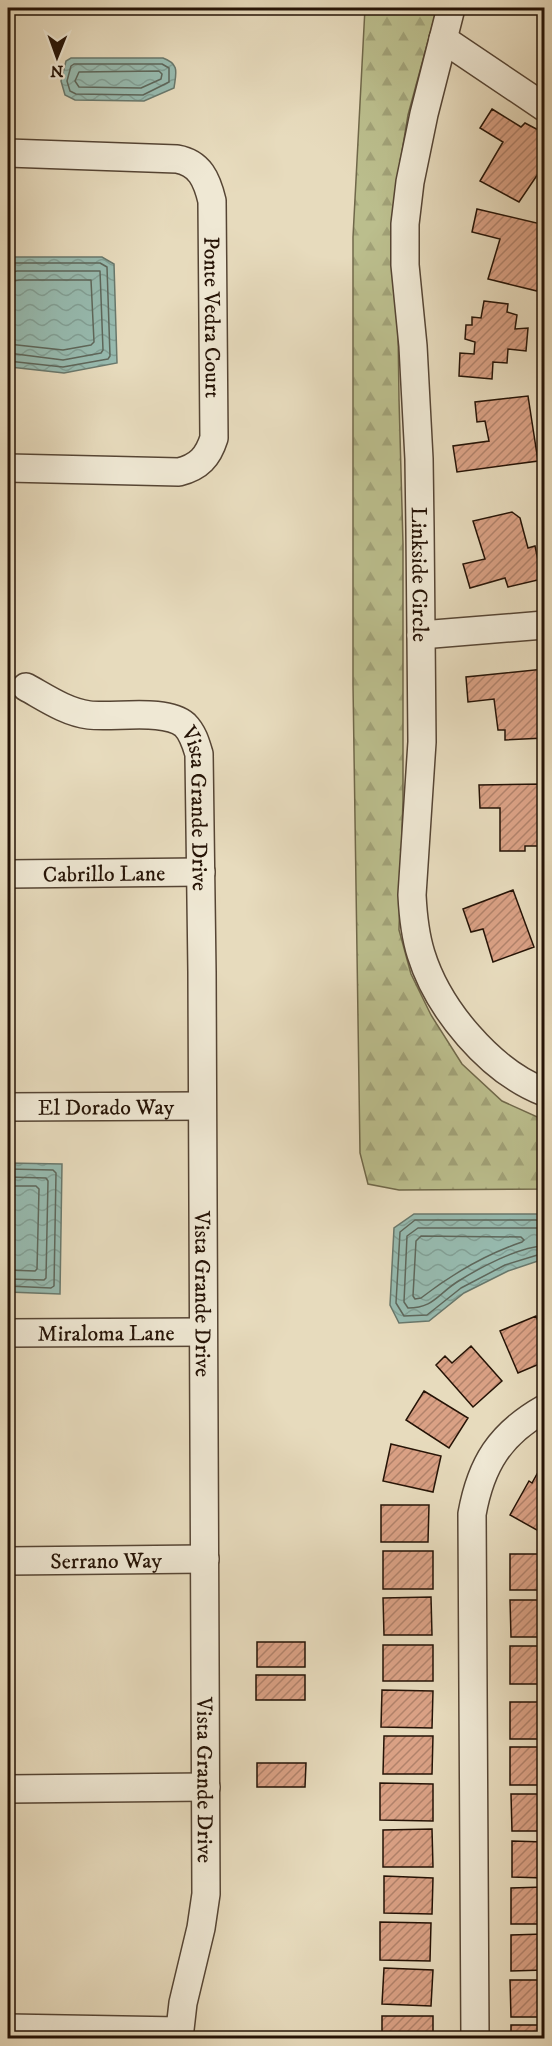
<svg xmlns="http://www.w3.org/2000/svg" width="552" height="2046" font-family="'IM FELL DW Pica',serif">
<defs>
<pattern id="forest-firs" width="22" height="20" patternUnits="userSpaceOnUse" patternTransform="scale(1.5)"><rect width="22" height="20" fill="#bbbe8d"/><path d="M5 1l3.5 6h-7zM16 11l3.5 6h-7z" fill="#a1a278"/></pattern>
<pattern id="water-waves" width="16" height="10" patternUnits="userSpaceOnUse" patternTransform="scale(1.5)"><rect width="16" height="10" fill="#97bbb0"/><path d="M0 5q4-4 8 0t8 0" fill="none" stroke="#82a096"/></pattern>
<pattern id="building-hatch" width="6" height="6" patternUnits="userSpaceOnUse" patternTransform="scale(1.5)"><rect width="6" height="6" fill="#daa185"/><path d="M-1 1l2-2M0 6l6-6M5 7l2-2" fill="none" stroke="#b1826b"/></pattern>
</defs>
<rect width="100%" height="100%" fill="#e7dbbd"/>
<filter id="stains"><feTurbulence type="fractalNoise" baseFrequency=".00333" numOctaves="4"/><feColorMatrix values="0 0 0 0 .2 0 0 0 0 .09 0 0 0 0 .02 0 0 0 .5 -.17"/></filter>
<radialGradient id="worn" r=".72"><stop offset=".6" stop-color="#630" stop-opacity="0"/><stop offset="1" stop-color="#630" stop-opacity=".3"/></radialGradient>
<path fill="url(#forest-firs)" stroke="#70684a" stroke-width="1.5" d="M365 8H437L408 115 396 188 399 399 403 544V799L399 930 411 974 431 1015 462 1064 502 1101 544 1120V1189L399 1190 368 1184 360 1153 353 685V237Z"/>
<path fill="url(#water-waves)" stroke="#69786c" stroke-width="1.5" d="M71 58H163C180 64 176 73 174 88L144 101 75 100 65 95 61 81 66 61Z
M11 257H102L114 264 117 363 64 373 10 367 8 365V261Z
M8 1163 62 1164 60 1294 8 1292Z
M414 1214H544V1259L508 1271 464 1293 429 1321 399 1323 390 1305 394 1228Z"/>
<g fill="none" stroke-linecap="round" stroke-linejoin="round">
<path stroke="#5e675b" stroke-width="1.5" d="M74 64H162L169 68V82L143 95 76 94 70 91 67 81 71 66Z
M159 71 162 74 161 79 141 88 79 87 75 81 79 72Z
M8 265 15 263H100L107 267 110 356 108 359 63 367 8 361
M8 273 17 271H100L103 350 101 353 63 360 8 353
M8 282 19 280H91L94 342 91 345 63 350 8 344
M8 1169 53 1170 56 1173 54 1286 51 1288 8 1286
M8 1177 46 1178 48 1181 46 1278 44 1280 8 1279
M8 1186H36L39 1189 37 1269 35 1271 8 1270
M544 1220H415L400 1232 396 1303 404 1316 427 1315 461 1288 505 1265 544 1253
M544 1228H418L407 1236 404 1302 408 1308C433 1308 437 1295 457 1282 479 1268 518 1247 544 1246
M421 1236 521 1237 524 1240 522 1242C484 1255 452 1274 421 1298L415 1299 413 1296 416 1241Z"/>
</g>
<path fill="url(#building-hatch)" stroke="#251306" stroke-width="1.5" d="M492 109 521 127 525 123 544 133V165L519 202 480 181 503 142 480 128Z
M477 209 541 224 540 230 544 231V265L537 291 488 279 500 239 472 232Z
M484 301 508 304 507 312 517 315 515 329 528 328 526 351 508 349 507 363 493 362 492 379 459 376 460 353 474 354 475 342 465 339 466 325H472V317L481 318Z
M528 396 538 461 457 472 453 446 489 441 485 421 477 422 475 402Z
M512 512 520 518 528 548 535 546 542 579 508 587 505 578 470 588 463 564 485 559 473 521Z
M544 669V738L505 740V730H498L494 699 468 702 466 677Z
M544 784V805H541L543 846H525V851H500V808H480L479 785Z
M513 890 534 947 493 962 483 929 471 932 463 909Z
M544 1005V1019L539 1016Z
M536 1316 544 1337V1362L518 1373 500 1331Z
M471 1346 502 1381 473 1407 436 1365 445 1356 452 1363Z
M424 1391 468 1418 449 1448 406 1420Z
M391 1444 441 1456 433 1492 383 1481Z
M537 1474 544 1478V1534L510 1515 529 1481 532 1483Z
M381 1505H429L428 1542H381Z
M383 1551H433V1589H383Z
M510 1554H544V1590H510Z
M431 1597 432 1635H384L383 1598Z
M510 1600H544V1637H511Z
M257 1642H305V1667H257Z
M383 1645H433V1681H383Z
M510 1646H544V1684H510Z
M256 1675H305V1700H256Z
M382 1690 433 1691 432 1728 381 1727Z
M510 1702H544V1739H510Z
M384 1736H433L432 1774H383Z
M510 1747H544V1785H510Z
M257 1763H306L305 1787H257Z
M380 1783 433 1784V1821L380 1820Z
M511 1794H544V1831H512Z
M432 1829 433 1867H383V1830Z
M512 1841 544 1842V1878L512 1877Z
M384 1876 433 1878 432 1914 384 1913Z
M544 1887V1924H511V1888Z
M380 1922 431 1923 430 1961 380 1960Z
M544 1934V1970L511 1971V1935Z
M384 1968 433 1970 431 2006 382 2004Z
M510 1980H544V2017H511Z
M382 2016H433V2038H382Z
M511 2025H544V2038H511Z"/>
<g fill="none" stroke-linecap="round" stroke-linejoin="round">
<g stroke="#564534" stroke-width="30">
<g id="minor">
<path id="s1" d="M451 8 424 114 410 182 405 224V265L413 346 419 459 420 529 422 742 412 895C413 915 415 935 421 954 438 1009 490 1071 544 1092"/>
<path d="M443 39 544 107"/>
<path id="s2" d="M8 153 177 159C200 163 207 180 212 201L214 438C208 457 199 467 179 472L8 468"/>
<path d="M421 635 544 625"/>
<path id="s3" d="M26 687C46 698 66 712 89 715 115 718 166 708 185 725 193 733 196 744 199 754L202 972 206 1894 201 1928 183 2003 179 2038"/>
<path id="s4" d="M8 874 201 872"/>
<path id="s5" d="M8 1107 202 1106"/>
<path id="s6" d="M8 1333 203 1332"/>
<path id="s7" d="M8 1561 205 1559"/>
<path d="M8 1789 206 1787"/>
<path d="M8 2028 179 2031"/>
<path d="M475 2038 472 1514C481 1464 500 1434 544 1409"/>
</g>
</g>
<use href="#minor" stroke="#efe8d4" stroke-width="27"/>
</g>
<g text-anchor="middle" stroke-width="5" stroke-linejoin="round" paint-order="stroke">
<g font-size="22" fill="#251306" stroke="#efe8d4">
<text dy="8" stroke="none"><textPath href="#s2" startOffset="344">Ponte Vedra Court</textPath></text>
<text dy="8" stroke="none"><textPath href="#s1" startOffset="572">Linkside Circle</textPath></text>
<text dy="8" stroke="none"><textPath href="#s3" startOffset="254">Vista Grande Drive</textPath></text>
<text dy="8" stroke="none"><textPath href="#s4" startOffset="96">Cabrillo Lane</textPath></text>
<text dy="8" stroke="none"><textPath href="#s5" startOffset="98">El Dorado Way</textPath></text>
<text dy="8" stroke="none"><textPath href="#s3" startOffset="740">Vista Grande Drive</textPath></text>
<text dy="8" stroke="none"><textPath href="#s6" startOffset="98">Miraloma Lane</textPath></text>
<text dy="8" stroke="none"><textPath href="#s7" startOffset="98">Serrano Way</textPath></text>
<text dy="8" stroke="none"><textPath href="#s3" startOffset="1226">Vista Grande Drive</textPath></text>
</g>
</g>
<rect width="552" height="2046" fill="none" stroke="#e7dbbd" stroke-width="30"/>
<rect x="9" y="9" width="534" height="2028" fill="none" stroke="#251306" stroke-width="3"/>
<rect x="15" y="15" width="522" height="2016" fill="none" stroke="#251306" stroke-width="1.5"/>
<g transform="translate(57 57) rotate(181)" stroke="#efe8d4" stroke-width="4.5" paint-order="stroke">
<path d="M0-4.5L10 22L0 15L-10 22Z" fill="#251306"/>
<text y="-9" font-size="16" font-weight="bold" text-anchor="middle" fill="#251306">N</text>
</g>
<rect width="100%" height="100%" filter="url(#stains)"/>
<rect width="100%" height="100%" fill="url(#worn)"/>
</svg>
